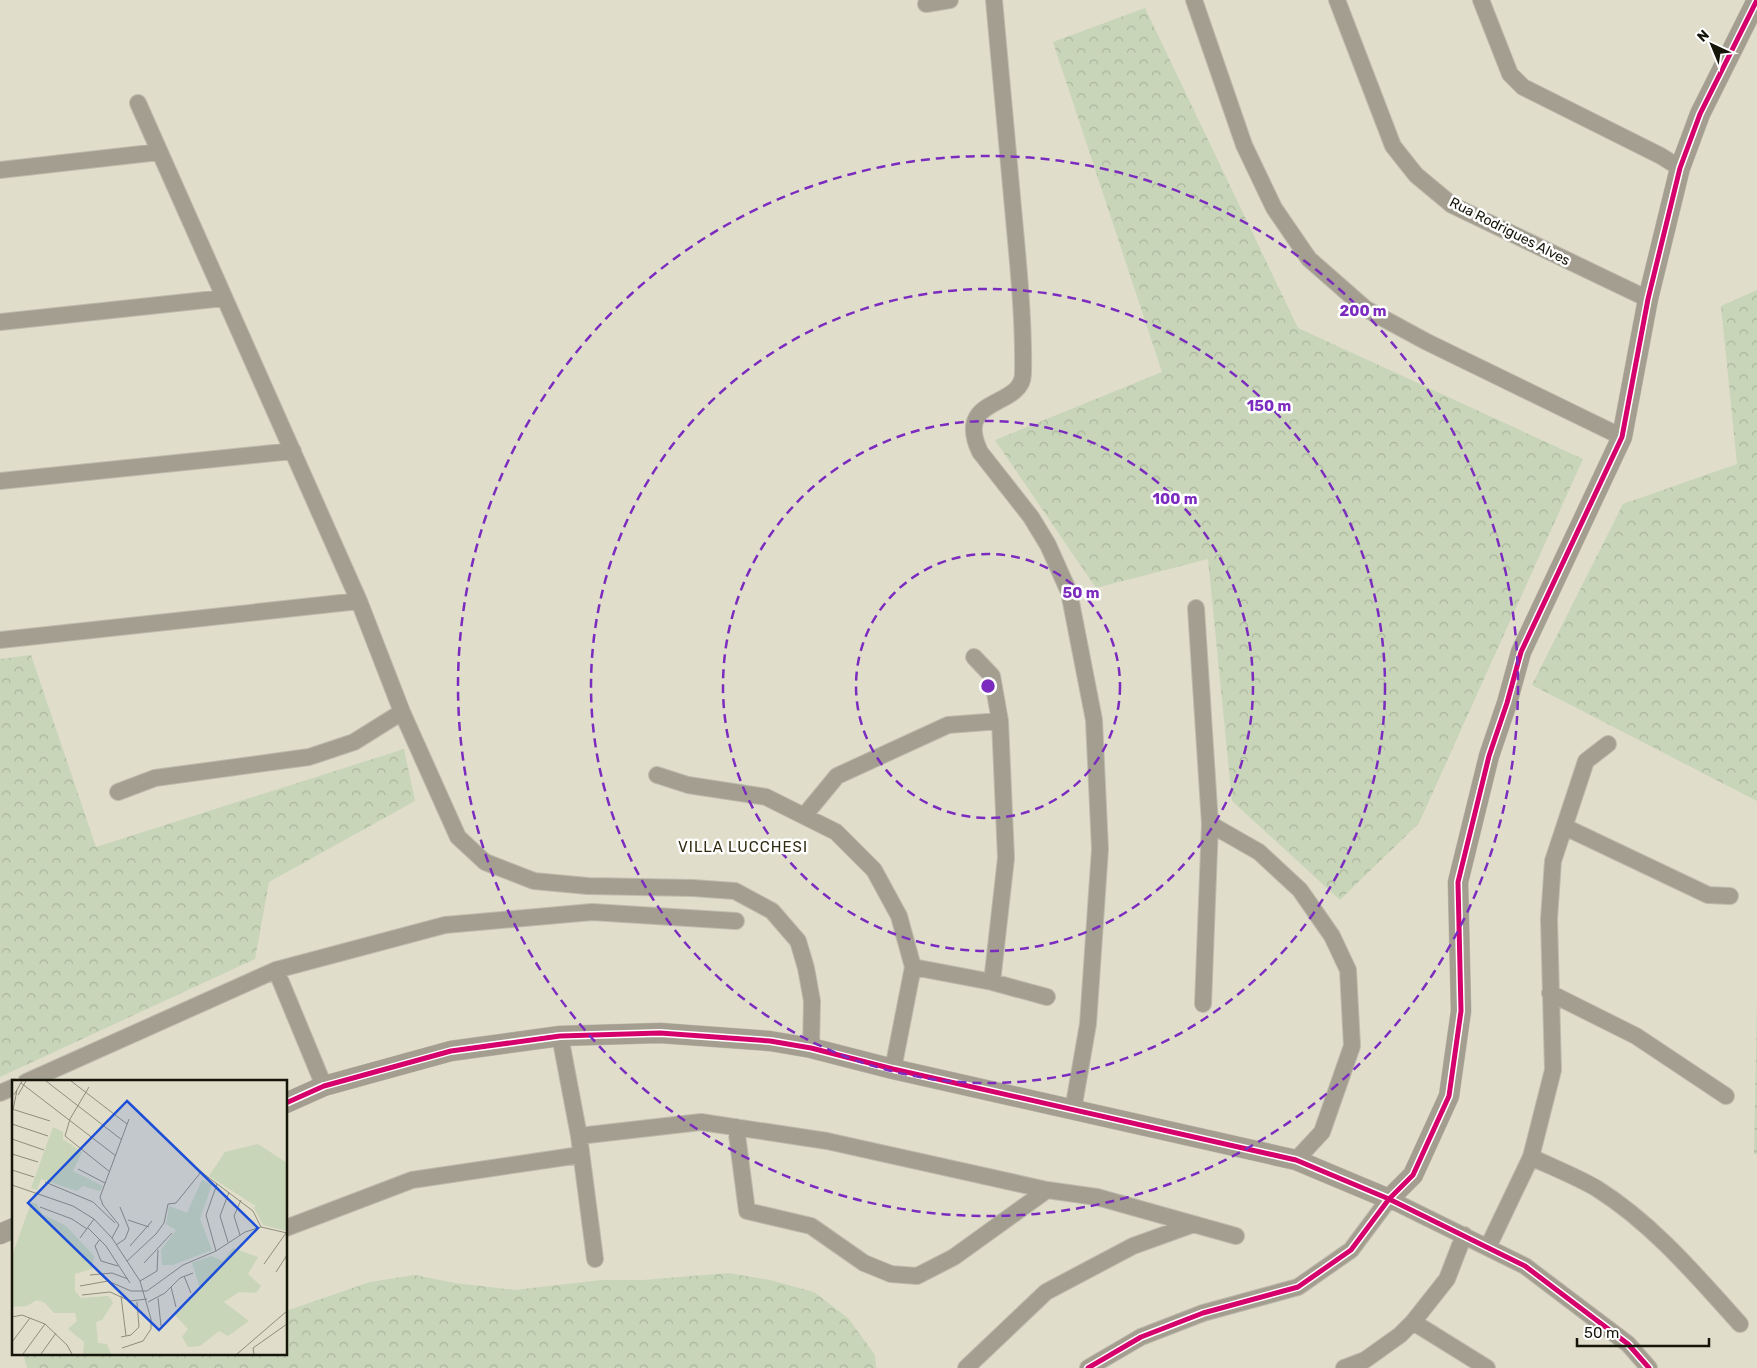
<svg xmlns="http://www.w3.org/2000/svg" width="1757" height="1368" font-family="Rubik,sans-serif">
<defs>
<pattern id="forest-crowns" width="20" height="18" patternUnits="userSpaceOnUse" patternTransform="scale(1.25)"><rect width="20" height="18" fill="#c8d5b8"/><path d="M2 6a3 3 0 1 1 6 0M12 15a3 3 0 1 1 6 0" fill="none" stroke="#abb69d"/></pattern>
</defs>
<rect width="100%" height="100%" fill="#e0ddcb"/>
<path fill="url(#forest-crowns)" d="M1145 8 1298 328 1583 459 1419 823 1340 900 1232 801 1208 559 1096 588 995 440 1162 372 1053 42Z
M1757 290V801L1532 685 1623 504 1737 464 1721 306Z
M31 655 96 847 404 749 415 801 269 882 255 959 0 1077V659Z
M1757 1003V1154H1754Z
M728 1273 770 1280 814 1292 848 1318 875 1355 876 1368H27L23 1354H286V1311L370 1282 415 1275 455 1283 515 1290 601 1280H643Z"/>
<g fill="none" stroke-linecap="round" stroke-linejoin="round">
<g stroke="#bebbae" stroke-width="18">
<path id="minor" d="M994 0C1000 69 1007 139 1013 208 1018 263 1024 318 1023 374 1022 409 953 395 980 452L1031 517 1048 545 1069 592 1094 720 1100 849 1088 1024 1073 1110
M1194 0 1244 145 1274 208 1309 259 1366 309 1427 342 1622 437
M1337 0 1393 146 1416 175 1452 205 1648 299
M1481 0 1510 74 1523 87 1661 156 1680 168
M926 4 950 0
M138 103 359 601 402 712 458 837 485 862 534 881 588 886 693 888 735 891 772 911 798 941 806 968 812 1001 811 1048
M0 170 159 152
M0 322 224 298
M0 481 293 451
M1196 608 1210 824 1203 1004
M0 640 359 601
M974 657 992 676 1000 721 1006 858 992 982
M657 775 688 785 766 797 836 832 874 870 899 916 913 967 893 1069
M118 792 155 778 309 757 354 742 402 712
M804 816 837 776 948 725 1000 721
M1210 824 1259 852 1300 890 1332 936 1348 970 1352 1046 1322 1132 1296 1160
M1565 827 1708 895 1730 896
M913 967 992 982 1047 997
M276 970 324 1086
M1550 993 1636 1036 1726 1096
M560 1036 579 1136 595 1259
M26 1082 276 970 445 925 592 912 736 921
M0 1093 14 1087
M736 1127 747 1211 811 1226 864 1263 891 1274 917 1276 954 1257 1047 1190
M579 1136 701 1122 827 1141 1047 1190 1097 1197 1236 1236
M1531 1157C1552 1167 1575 1176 1596 1188 1652 1223 1696 1275 1740 1324
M286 1228 412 1180 580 1155
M1488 1247 1531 1157 1553 1070 1549 919 1553 861 1586 761 1608 744
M1413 1322 1487 1368
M966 1368 1046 1292 1133 1246 1194 1224
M1088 1368 1141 1337 1203 1313 1298 1287 1351 1250 1389 1199 1525 1266 1628 1344 1649 1368
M1344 1368 1365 1360 1400 1335 1413 1322 1447 1279 1464 1235"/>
</g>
<g stroke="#bebbae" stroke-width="21">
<path id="tertiary" d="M286 1103 324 1086 451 1051 560 1036 660 1033 770 1041 811 1048 893 1069 1296 1160 1389 1199 1413 1175 1449 1096 1461 1011 1458 882 1489 756 1507 703 1521 652 1622 437 1648 299 1680 168 1700 114 1757 0
M0 1234 14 1228"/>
</g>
<use href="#minor" stroke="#a39e90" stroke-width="16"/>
<use href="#tertiary" stroke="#a39e90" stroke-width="20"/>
<g stroke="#fff" stroke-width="8">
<path id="cycleway" d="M286 1103 324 1086 451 1051 560 1036 660 1033 770 1041 811 1048 893 1069 1296 1160 1389 1199 1525 1266 1628 1344 1649 1368
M1088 1368 1141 1337 1203 1313 1298 1287 1351 1250 1389 1199 1413 1175 1449 1096 1461 1011 1458 882 1489 756 1507 703 1521 652 1622 437 1648 299 1680 168 1700 114 1757 0"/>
</g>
<use href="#cycleway" stroke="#d6006c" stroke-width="5"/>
</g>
<g fill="none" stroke="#7b2cbf" stroke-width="2.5" stroke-dasharray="9 6">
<circle cx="988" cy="686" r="132"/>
<circle cx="988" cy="686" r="265"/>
<circle cx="988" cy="686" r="397"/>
<circle cx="988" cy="686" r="530"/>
</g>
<g text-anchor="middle" stroke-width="5" stroke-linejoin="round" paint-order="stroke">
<g font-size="14" fill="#161509" stroke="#fff">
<text transform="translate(1510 231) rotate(27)" y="5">Rua Rodrigues Alves</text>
</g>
<g font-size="15" letter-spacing="1" fill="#302b11" stroke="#fff">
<text x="743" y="852">VILLA LUCCHESI</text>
</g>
</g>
<g transform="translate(12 1080)">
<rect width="275" height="275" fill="#e0ddcb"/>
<path d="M41 47 51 52V59L70 72 61 91 91 106 88 111 71 106 65 111 29 99 25 110 19 108ZM190 100 200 104 188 139 200 170 161 185H150L149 170 164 150 154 144 157 126 175 133ZM275 119V151L251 145 242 128 247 121ZM19 123H24L30 134 54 146 82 176 80 189 63 194V211L69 218 96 216 99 219 101 223 90 240 84 242 86 263 95 264 99 274H71L72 262 56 249 65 241 63 233H42L33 223 25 220 15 226 0 227V176ZM221 168 246 177 236 194 249 206 244 213 227 212 212 222 237 241 216 256 207 251 188 266 176 267 170 257 176 249 162 234 188 208 180 183 199 176 211 181Z" fill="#c8d5b8"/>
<path d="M246 64 275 83V146L197 96 213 72Z" fill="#c8d5b8"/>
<path fill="none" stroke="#8f8d7d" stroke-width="1" d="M34 1 110 60M59 1 115 44M9 3 104 76M77 7 58 39 53 56 98 92M2 15 10 1M6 15 14 1M0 29 38 41M1 30 5 10M0 44 36 56M0 59 32 70M0 74 26 82M184 88 241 131 249 147M66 89 93 103M0 90 22 97M33 102 81 122 103 143M0 105 61 126 82 139 100 158 128 201 139 239V249L131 261 110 268M28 127 60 139 75 149M116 140 137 147M76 148 94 166 118 203M228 155 222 136 229 120M68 158 82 139M100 158 107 145 91 125 88 117 117 39M88 159 83 166 89 181 106 186M216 162 208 136 217 112M104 165 113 159 117 149 108 127M118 166 140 141M204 171 194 135 205 104M115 181 144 154 152 143 156 124 164 123 189 92M132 183 160 153M252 184 274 153M264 192 275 175M78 195 100 193 116 199M172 196 179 213M128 201 145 191 146 170M68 206 96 201 119 211H135L171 185 204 171 233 152 249 147 275 153M159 207 164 227M70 215 98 212 118 221 135 219M109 216 114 256M146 218 149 246M136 222 153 213 168 198 181 193M0 237 10 235 33 244 55 265 60 274M109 257 119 255 127 247 125 222M0 262 18 238M11 274 33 244M29 274 44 253M225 274 275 231M242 274 241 268 275 244"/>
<path fill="#1d4ed8" fill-opacity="0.15" stroke="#1d4ed8" stroke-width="2.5" d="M115 21 246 148 147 250 16 123Z"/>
<rect width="275" height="275" fill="none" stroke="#161509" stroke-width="2.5"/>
</g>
<circle cx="988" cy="686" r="8" fill="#7b2cbf" stroke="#fff" stroke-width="2.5"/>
<g font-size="15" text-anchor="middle" font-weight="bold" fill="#7b2cbf" stroke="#fff" stroke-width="5" stroke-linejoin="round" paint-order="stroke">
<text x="1363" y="316">200 m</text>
<text x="1269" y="411">150 m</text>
<text x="1175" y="504">100 m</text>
<text x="1081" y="598">50 m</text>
</g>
<g transform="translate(1712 45) rotate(316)" stroke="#ffffff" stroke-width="4" paint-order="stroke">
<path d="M0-4L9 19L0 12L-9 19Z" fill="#161509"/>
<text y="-8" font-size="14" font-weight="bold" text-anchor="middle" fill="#161509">N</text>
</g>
<path d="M1577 1338v8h132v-8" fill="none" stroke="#161509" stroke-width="2.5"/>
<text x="1584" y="1338" font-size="15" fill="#161509" stroke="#ffffff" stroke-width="4" paint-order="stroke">50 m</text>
</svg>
